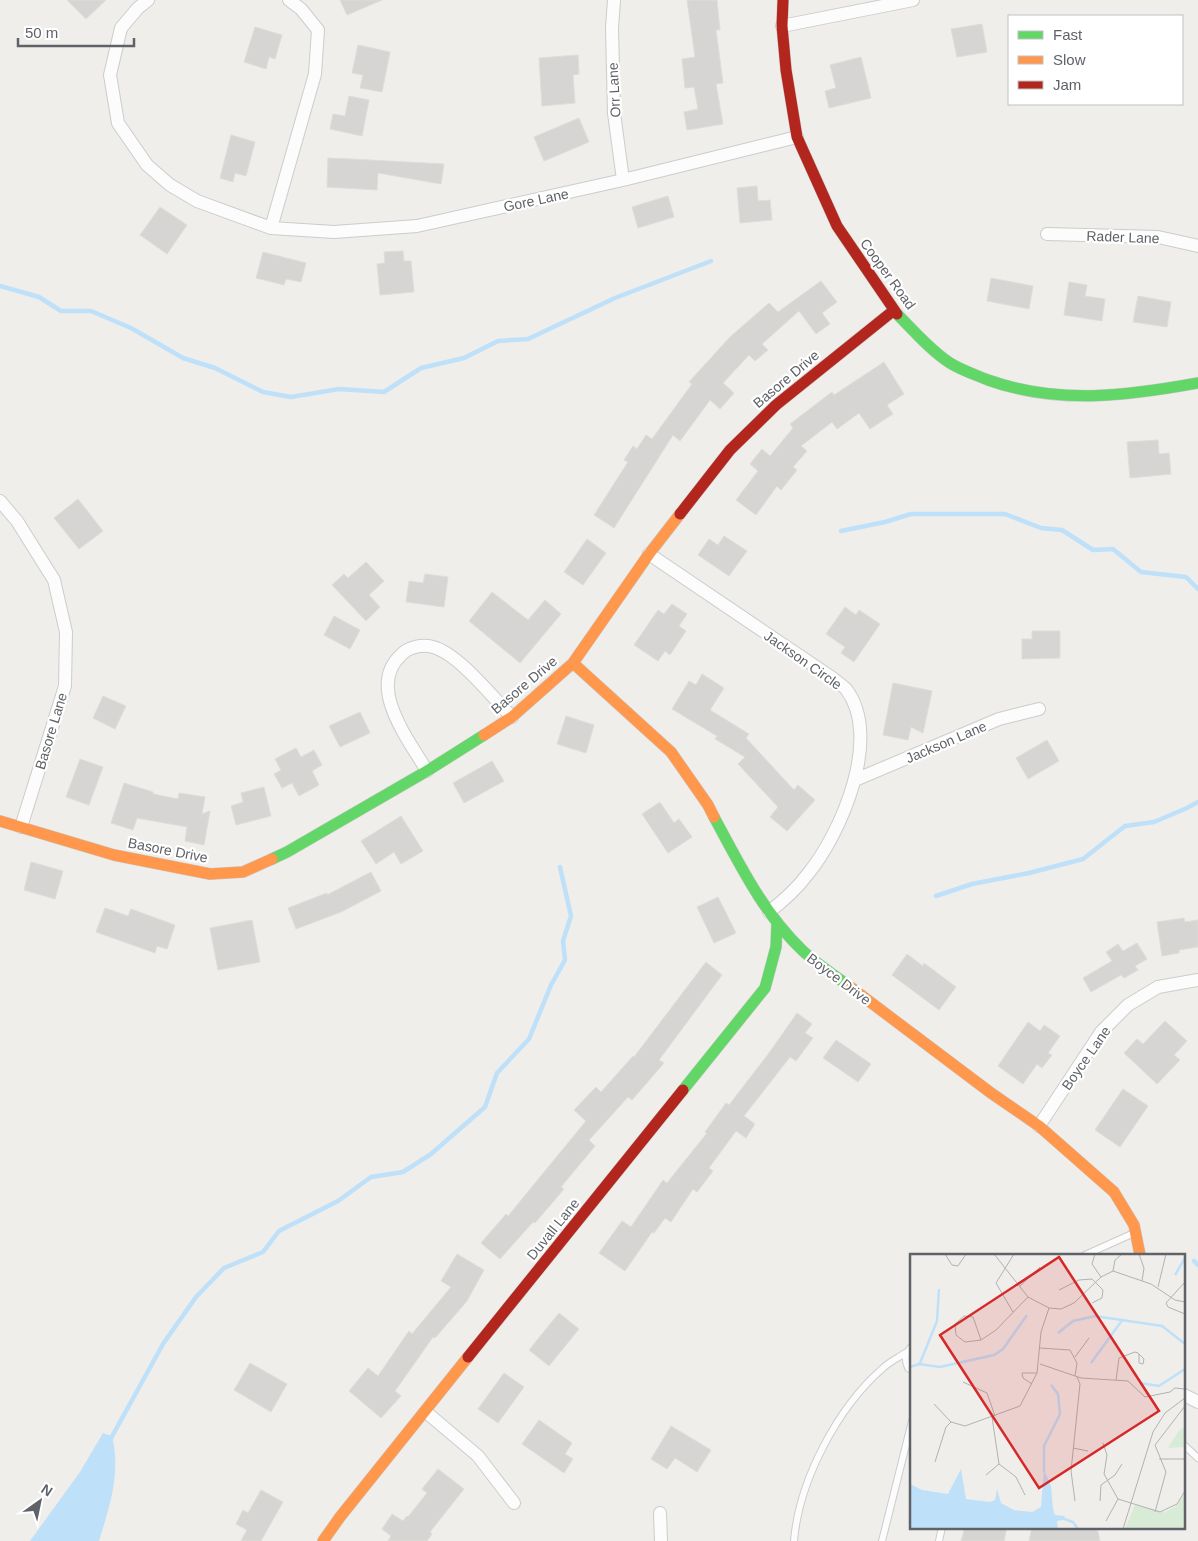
<svg xmlns="http://www.w3.org/2000/svg" width="1198" height="1541" font-family="Arial,sans-serif">
<rect width="100%" height="100%" fill="#efeeea"/>
<path fill="#bfe0f9" d="M103 1433 112 1436C121 1473 110 1505 99 1541H30L80 1472Z"/>
<g fill="none" stroke-linecap="round" stroke-linejoin="round">
<path stroke="#bfe0f9" stroke-width="4.5" d="M0 286 39 297 61 311H91L131 328 183 358 215 368 263 392 291 397 339 389 384 392 421 368 464 358 498 341 528 339 615 298 711 261
M841 531 885 522 911 514H1005L1041 528 1062 530 1093 550 1113 549 1141 572 1186 577 1198 589
M936 896 972 884 1029 873 1083 859 1125 826 1154 822 1187 808 1198 802
M1194 1261 1198 1265
M110 1440 163 1344 196 1297 224 1268 263 1252 279 1231 338 1201 371 1177 403 1172 431 1154 485 1107 497 1073 529 1039 551 985 565 960 563 941 571 916 560 867"/>
</g>
<path fill="#d6d5d3" stroke="#deddd9" d="M67 0H106L86 19Z
M340 0H382L347 15Z
M687 0H717L720 30H716L723 83 716 84 723 124 687 130 684 112 698 109 694 87 685 88 682 59 695 57Z
M982 24 987 52 957 57 951 29Z
M255 27 282 35 275 59 269 57 266 69 244 62Z
M358 45 390 52 382 92 360 88 363 75 352 73Z
M578 55 579 74 573 75 575 103 542 106 539 58Z
M861 57 871 98 829 108 825 91 836 88 830 65Z
M349 96 369 100 362 136 330 129 333 114 345 116Z
M579 118 589 142 544 161 534 137Z
M231 135 255 142 246 176 235 173 233 182 220 178Z
M328 158 351 159 444 164 441 184 378 173 377 190 327 187Z
M757 186 758 201 770 200 772 220 740 223 737 188Z
M668 196 674 217 638 228 632 207Z
M160 207 187 225 167 254 140 235Z
M403 251 404 261H411L414 292 380 295 377 264 385 263 384 252Z
M263 252 306 263 301 282 286 279 284 285 256 278Z
M991 278 1033 286 1029 309 987 301Z
M821 281 837 302 822 313 830 324 816 334 799 311 762 344 768 350 755 361 749 355 723 383 734 393 720 409 710 400 680 441 673 435 614 528 594 515 628 462 624 460 633 446 637 449 646 435 652 439 692 384 689 382 730 337 769 303 778 312Z
M1069 282 1087 285 1085 296 1105 299 1102 321 1064 315Z
M1138 296 1171 302 1167 327 1133 322Z
M884 362 904 394 887 405 893 414 870 429 859 413 837 429 832 422 801 446 807 451 793 467 797 470 781 490 777 486 756 515 736 500 758 471 750 464 762 449 770 456 793 428 790 424 832 392 834 395Z
M1158 440 1159 454 1169 453 1171 474 1130 478 1127 442Z
M78 499 103 531 79 549 54 518Z
M724 536 747 551 729 576 698 555 709 539 718 545Z
M587 539 606 553 583 585 564 572Z
M366 562 384 581 369 595 380 607 366 621 332 585 344 574 348 578Z
M425 574 448 577 444 607 406 602 409 581 423 583Z
M492 592 528 620 545 600 561 614 520 663 469 621Z
M672 604 687 614 679 626 686 631 670 655 665 651 658 661 634 645 658 610 664 614Z
M845 607 856 615 859 610 880 624 854 662 841 653 845 647 826 634Z
M334 616 360 630 350 649 324 635Z
M1032 631H1060V658L1022 659V639H1032Z
M702 674 724 688 710 710 749 734 746 738 794 790 798 785 815 800 787 831 770 817 778 807 738 764 745 757 715 739 717 736 672 709 689 681 696 685Z
M893 683 932 691 923 733 911 727 908 740 883 735Z
M103 696 126 706 115 729 93 718Z
M360 712 370 733 340 747 329 726Z
M566 716 594 725 586 753 557 744Z
M1047 740 1059 761 1028 779 1016 758Z
M296 748 301 757 314 750 322 765 312 771 319 785 299 796 292 783 282 788 274 774 281 770 275 759Z
M80 759 103 767 89 805 66 797Z
M492 761 504 781 464 803 453 783Z
M124 783 153 792V794L178 799 179 793 205 797 202 814 210 811 204 845 185 841 187 827 137 818 133 830 111 823Z
M264 787 271 816 236 825 231 806 243 802 241 793Z
M660 802 674 823 679 819 692 837 668 853 642 814Z
M401 816 423 851 401 864 394 852 376 864 361 841Z
M31 862 63 871 55 899 24 890Z
M371 872 381 891 341 912 296 929 288 908 327 893V895Z
M718 897 736 933 714 943 697 907Z
M105 908 128 916 131 909 175 925 167 949 157 946 155 953 96 932Z
M1184 918 1185 922 1198 920V947L1179 950V953L1162 956 1157 922Z
M252 920 260 962 218 970 210 928Z
M1137 943 1147 959 1135 966 1138 970 1124 978 1121 975 1091 992 1083 978 1112 961 1106 952 1118 944 1123 951Z
M907 954 923 966 924 963 956 987 939 1010 892 975Z
M706 962 722 975 659 1060 664 1063 632 1100 628 1097 589 1140 595 1146 561 1187 564 1189 535 1223 533 1222 500 1259 481 1243 506 1214 508 1216 586 1121 574 1110 596 1087 601 1092 633 1056 634 1057Z
M797 1013 812 1024 805 1033 813 1038 796 1061 790 1057 744 1116 755 1124 746 1138 736 1131 709 1168 713 1171 697 1192 693 1189 671 1222 665 1218 654 1233 652 1232 625 1271 599 1253 622 1221 631 1227 663 1180 667 1183 707 1133 705 1132 726 1103 729 1105 769 1053Z
M1165 1021 1187 1041 1174 1055 1180 1060 1157 1084 1124 1053 1137 1039 1143 1044Z
M1028 1022 1040 1031 1044 1025 1060 1036 1048 1053 1052 1055 1042 1068 1037 1064 1023 1084 998 1066Z
M836 1040 871 1064 858 1082 823 1058Z
M1123 1089 1148 1106 1120 1147 1095 1130Z
M457 1254 484 1270 467 1301 435 1338 433 1337 395 1391 401 1396 381 1418 349 1391 368 1368 378 1376 409 1331 412 1334 451 1287 441 1281Z
M559 1313 579 1329 549 1366 529 1350Z
M250 1363 287 1384 271 1412 234 1390Z
M504 1373 524 1387 498 1423 478 1409Z
M539 1420 572 1443 565 1454 573 1459 564 1473 522 1444Z
M671 1426 711 1450 697 1472 675 1458 667 1469 651 1459Z
M438 1469 464 1489 430 1532 432 1534 427 1541H388L391 1536 382 1529 392 1514 403 1521 407 1516 408 1517 427 1493 422 1489Z
M261 1490 283 1502 261 1541H241L247 1530 236 1524 243 1510 248 1513Z
M965 1527H1007L1004 1541H961Z
M1032 1527H1097L1100 1541H1029Z"/>
<g fill="none" stroke-linecap="round" stroke-linejoin="round">
<g stroke="#cbcccc" stroke-width="8">
<path id="lane" d="M1085 1255 1134 1233
M912 1346C905 1354 904 1358 908 1368L912 1370
M1184 1445 1198 1458
M794 1541C799 1481 837 1408 883 1368 889 1362 898 1358 905 1353
M882 1541 912 1421
M939 1541 942 1527"/>
</g>
<g stroke="#cbcccc" stroke-width="14">
<path id="street" d="M148 0 138 8 121 28 110 75 118 123 147 165 170 185 197 201 271 228 315 74 318 30 301 9 289 0
M614 0 612 28 614 113 623 180
M782 26 913 0
M271 228 334 232 417 226 623 180 797 137
M1047 234 1158 237 1198 246
M0 501 17 521 54 580 66 632 65 686 21 827
M649 554 831 677C836 681 842 685 846 689 883 737 841 834 807 875 796 890 783 901 769 912
M427 771C409 740 366 687 401 655 408 647 422 644 433 647 459 654 493 698 512 717
M855 780 999 719 1039 709
M1039 1126 1101 1032 1128 1005 1158 987 1198 980
M1184 1395 1198 1402
M426 1412 478 1456 514 1503
M660 1513 661 1541"/>
</g>
<g stroke="#cacacb" stroke-width="12">
<path id="fast" d="M897 314C913 330 931 351 950 363 961 370 976 375 988 380 1058 405 1127 396 1198 383
M714 817C740 865 763 913 803 951 817 964 834 975 849 986
M272 859 287 852 427 771 484 735
M683 1090 765 988 776 947 777 923"/>
</g>
<g stroke="#cacacb" stroke-width="12">
<path id="slow" d="M573 663 671 752 708 805 714 817
M484 735 512 717 573 663 649 554 680 514
M0 821 114 855 210 874 243 872 272 859
M849 986 991 1093 1039 1126 1114 1192 1134 1225 1140 1255
M323 1541 340 1517 468 1357"/>
</g>
<g stroke="#cacacb" stroke-width="12">
<path id="jam" d="M783 0 782 26 786 70 797 137 837 226 897 314
M680 514 730 450 776 405 893 311
M468 1357 683 1090"/>
</g>
<use href="#lane" stroke="#fdfcfc" stroke-width="6"/>
<use href="#street" stroke="#fdfcfc" stroke-width="12"/>
<use href="#fast" stroke="#63d668" stroke-width="11"/>
<use href="#slow" stroke="#ff974d" stroke-width="11"/>
<use href="#jam" stroke="#b3261e" stroke-width="11"/>
</g>
<g text-anchor="middle" stroke-width="4.5" stroke-linejoin="round" paint-order="stroke">
<g font-size="14" fill="#5f6368" stroke="#fff">
<text transform="translate(614 90) rotate(-93)" y="5">Orr Lane</text>
<text transform="translate(536 200) rotate(-12)" y="5">Gore Lane</text>
<text transform="translate(1123 237) rotate(2)" y="5">Rader Lane</text>
<text transform="translate(888 274) rotate(54)" y="5">Cooper Road</text>
<text transform="translate(786 379) rotate(-40)" y="5">Basore Drive</text>
<text transform="translate(803 660) rotate(35)" y="5">Jackson Circle</text>
<text transform="translate(524 685) rotate(-40)" y="5">Basore Drive</text>
<text transform="translate(51 731) rotate(-73)" y="5">Basore Lane</text>
<text transform="translate(946 742) rotate(-23)" y="5">Jackson Lane</text>
<text transform="translate(168 850) rotate(11)" y="5">Basore Drive</text>
<text transform="translate(839 979) rotate(37)" y="5">Boyce Drive</text>
<text transform="translate(1086 1058) rotate(-55)" y="5">Boyce Lane</text>
<text transform="translate(553 1229) rotate(-51)" y="5">Duvall Lane</text>
</g>
</g>
<g transform="translate(910 1254)">
<rect width="275" height="275" fill="#efeeea"/>
<path d="M275 172V193L258 194 268 178ZM275 240V275H215L225 251 255 258 265 253Z" fill="#d8ebd6"/>
<path d="M51 215 56 245 80 248 85 246 87 235 91 249 104 256 122 258 131 253 134 216 141 232 143 255 145 261 155 262 153 266 147 267 148 275H0V230L12 236 38 240Z" fill="#bfe0f9"/>
<path fill="none" stroke="#bfe0f9" stroke-width="2.5" d="M265 21 275 4M148 79 163 67 185 62 252 72 275 90M10 109 27 67 29 35M181 109 213 65M0 113 9 110 30 113 84 101 93 95 117 61M230 129 249 132 275 115M134 218V192L150 160 148 140 141 131M152 264 163 268 168 275"/>
<path fill="none" stroke="#b1b2b2" stroke-width="1" d="M35 0 42 11 48 12 56 0M84 0 118 43 139 54 151 55 164 49 191 23 203 17 241 30 265 46 275 48M185 0 182 10 191 23M229 0 234 14 232 27M203 17 205 6 212 0M275 28 256 49 258 53 275 60M109 33 130 13M248 33 256 0M149 36 169 26 182 25 193 36 192 44 182 49M103 58 86 29 104 0M54 62 63 63 71 86 55 88 46 81 45 70ZM71 86 86 76 118 43M130 94 160 96 167 109 165 122M165 103 179 84M130 110 171 124 218 127 235 143 260 138M206 126 209 104 225 98 228 99 234 105 233 110 229 109V100M53 128 77 139 85 162M122 130 113 124 112 119H127M260 138 265 134 275 135M24 150 41 168 55 172 110 152 127 119 131 78 139 54M82 163 89 210 106 223 115 241M193 189 197 201 194 220 208 245 250 258 267 250 275 237M163 194 178 197M249 205H275M25 208 36 173 41 168M76 221 89 210M165 247 161 217 170 130 167 123M190 247 191 231 205 221 212 210M245 258 256 218 245 191 275 152M196 267 208 245M213 275 243 178 255 159 275 144"/>
<path fill="#d62828" fill-opacity="0.15" stroke="#d62828" stroke-width="2.5" d="M149 3 249 157 129 234 30 81Z"/>
<rect width="275" height="275" fill="none" stroke="#5f6368" stroke-width="2.5"/>
</g>
<rect x="1008" y="15" width="175" height="90" fill="#ffffff" stroke="#bfc1c3"/>
<rect x="1018" y="31" width="25" height="8" fill="#63d668" stroke="#bfc1c3"/>
<text x="1053" y="40" font-size="15" fill="#5f6368">Fast</text>
<rect x="1018" y="56" width="25" height="8" fill="#ff974d" stroke="#bfc1c3"/>
<text x="1053" y="65" font-size="15" fill="#5f6368">Slow</text>
<rect x="1018" y="81" width="25" height="8" fill="#b3261e" stroke="#bfc1c3"/>
<text x="1053" y="90" font-size="15" fill="#5f6368">Jam</text>
<g transform="translate(40 1501) rotate(33)" stroke="#ffffff" stroke-width="4" paint-order="stroke">
<path d="M0-4L9 19L0 12L-9 19Z" fill="#5f6368"/>
<text y="-8" font-size="14" font-weight="bold" text-anchor="middle" fill="#5f6368">N</text>
</g>
<path d="M18 38v8h116v-8" fill="none" stroke="#5f6368" stroke-width="2.5"/>
<text x="25" y="38" font-size="15" fill="#5f6368" stroke="#ffffff" stroke-width="4" paint-order="stroke">50 m</text>
</svg>
